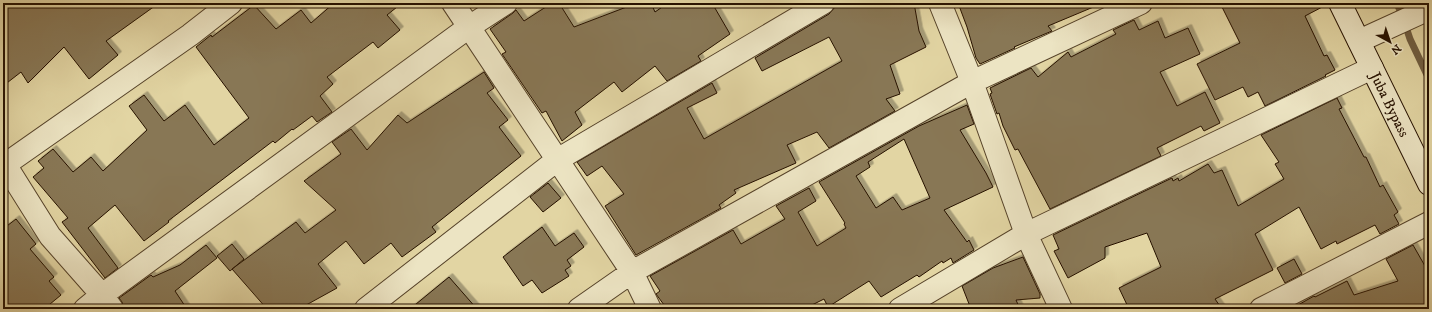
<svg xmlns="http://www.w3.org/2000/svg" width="1432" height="312" font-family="'IM FELL DW Pica',serif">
<defs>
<filter id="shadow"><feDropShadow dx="3.5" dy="-3.5" stdDeviation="0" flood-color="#0004"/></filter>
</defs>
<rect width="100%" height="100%" fill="#e2d5a3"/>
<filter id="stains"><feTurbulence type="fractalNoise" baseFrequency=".005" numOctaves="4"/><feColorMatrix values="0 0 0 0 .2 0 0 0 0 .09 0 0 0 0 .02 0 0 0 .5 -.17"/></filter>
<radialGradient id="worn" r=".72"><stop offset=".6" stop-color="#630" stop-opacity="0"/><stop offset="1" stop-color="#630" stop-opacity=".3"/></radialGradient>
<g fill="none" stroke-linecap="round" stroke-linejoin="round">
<path stroke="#705e41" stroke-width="7" d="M1397 3 1404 21 1410 39 1429 79"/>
</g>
<path fill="#875" stroke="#261100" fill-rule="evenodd" filter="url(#shadow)" d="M3 3H159L106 41 118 55 89 79 64 47 28 83 21 72 3 86Z
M334 3H402L387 15 400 30 378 48 373 42 327 77 333 84 320 96 332 112 317 122 312 116 293 130 292 129 275 143 273 141 168 221 169 222 144 241 115 205 88 228 118 268 105 278 62 222 68 218 33 177 44 168 38 161 53 149 73 172 91 157 103 171 147 130 129 106 144 95 164 121 185 105 214 145 249 118 196 47 211 35 212 37 254 5 276 29 301 10 311 23Z
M552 3H559L574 27 637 3H651L655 12 668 3H712L730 34 698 56 701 61 667 81 655 66 622 92 614 82 575 112 582 125 562 141 546 111 542 113 502 54 506 52 490 29 513 13 516 10 524 21Z
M840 3H914L919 31 926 47 890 65 900 94 886 99 895 111 829 148 817 132 787 145 796 163 734 190 736 193 719 205 721 208 636 255 605 206 624 194 602 166 587 176 577 162 712 83 717 93 687 108 704 139 842 61 829 37 762 71 755 58 829 14 835 7Z
M958 3H1103L1048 26 1052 31 1014 47 1015 48 980 64 976 58 967 27Z
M1220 3H1328V4L1305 16 1324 56 1327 55 1335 70 1325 75 1326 76 1265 106 1258 92 1248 97 1243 87 1215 100 1197 64 1240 43Z
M1134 20 1139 30 1158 21 1165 38 1188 28 1200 54 1160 72 1177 106 1205 92 1220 123 1204 131 1201 126 1157 148 1161 156 1050 209 1018 149 1015 150 1003 126 999 113 997 114 990 94 992 93 990 88 1031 68 1038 77 1068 52 1071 57 1116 34 1113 30Z
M484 72 494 88 487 93 508 120 499 127 521 156 432 227 436 232 402 257 391 243 364 264 346 241 318 264 337 288 299 309H267L232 269 296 222 305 233 336 210 304 181 341 154 332 142 351 129 367 150 398 115 407 123Z
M1337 98 1342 108 1339 109 1364 157H1366L1380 187 1383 185 1398 212 1394 215 1399 224 1380 234 1375 225 1337 244 1336 241 1321 249 1299 207 1255 234 1273 270 1215 299 1222 309H1129L1119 288 1161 267 1147 233 1105 247V258L1068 278 1054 251 1059 249 1053 235 1172 178 1173 181 1178 178 1179 181 1208 164 1214 173 1222 170 1238 206 1284 179 1275 164 1279 162 1261 135Z
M967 105 974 124 960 130 986 173 993 187 944 210 967 242 969 240 974 250 953 263 951 258 943 263 942 261 919 277 917 275 881 297 869 281 828 307 824 299 804 309H667L656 294 660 291 650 276 733 230 741 244 785 219 776 206 809 188 816 201 798 212 817 246 846 228 844 224 845 223 819 182 919 126ZM904 139 930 198 902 210 893 197 876 208 856 176 870 167 868 162Z
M548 183 561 198 543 212 530 197Z
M16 219 36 244 30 249 54 277 49 281 61 295 44 309H8L3 303V229Z
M542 227 555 246 574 233 584 247 567 260 571 266 565 270 569 276 542 293 532 280 523 286 503 257Z
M232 244 244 259 230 271 217 256Z
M206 245 217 258 175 291 187 309H124L122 302 119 298 151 275 153 277 180 265Z
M1413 245 1429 273V309H1291L1314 296 1315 297 1347 281 1354 295 1398 281 1386 259Z
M1023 257 1040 294V298L1016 300 1020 309H971L962 286 993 268Z
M1294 259 1302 274 1285 283 1277 268Z
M449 277 477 309H410Z"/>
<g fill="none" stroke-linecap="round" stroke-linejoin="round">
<g stroke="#554229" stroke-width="24">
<path id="street" d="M453 3 632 272 650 309
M940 3 972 82 1026 234 1061 309
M1359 41 1429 9
M3 161 50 236 102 295 112 309
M3 166 190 35 231 3
M85 309 102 295 469 27 506 3
M366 309 557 160 823 3
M579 309 632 272 972 82 1141 3
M900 309 1026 234 1372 68
M1261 309 1429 223"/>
</g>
<g stroke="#261100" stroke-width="24">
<g id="secondary">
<path id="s1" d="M1340 3 1429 184"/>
</g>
</g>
<use href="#street" stroke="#ece4c3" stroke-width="22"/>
<use href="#secondary" stroke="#ece4c3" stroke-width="22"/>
</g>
<g text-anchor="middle" stroke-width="3.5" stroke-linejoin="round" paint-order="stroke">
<g font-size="15" fill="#261100" stroke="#ece4c3">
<text dy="5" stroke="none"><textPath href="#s1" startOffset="113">Juba Bypass</textPath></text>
</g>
</g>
<rect width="1432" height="312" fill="none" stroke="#e2d5a3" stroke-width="16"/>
<rect x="4" y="4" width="1424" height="304" fill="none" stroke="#261100" stroke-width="2"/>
<rect x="8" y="8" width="1416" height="296" fill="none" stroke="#261100"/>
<g transform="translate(1390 42) rotate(140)" stroke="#ece4c3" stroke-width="3" paint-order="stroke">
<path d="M0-3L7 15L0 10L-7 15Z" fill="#261100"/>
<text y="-6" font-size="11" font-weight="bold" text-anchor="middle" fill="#261100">N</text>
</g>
<rect width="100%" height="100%" filter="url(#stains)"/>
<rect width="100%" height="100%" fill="url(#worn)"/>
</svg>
